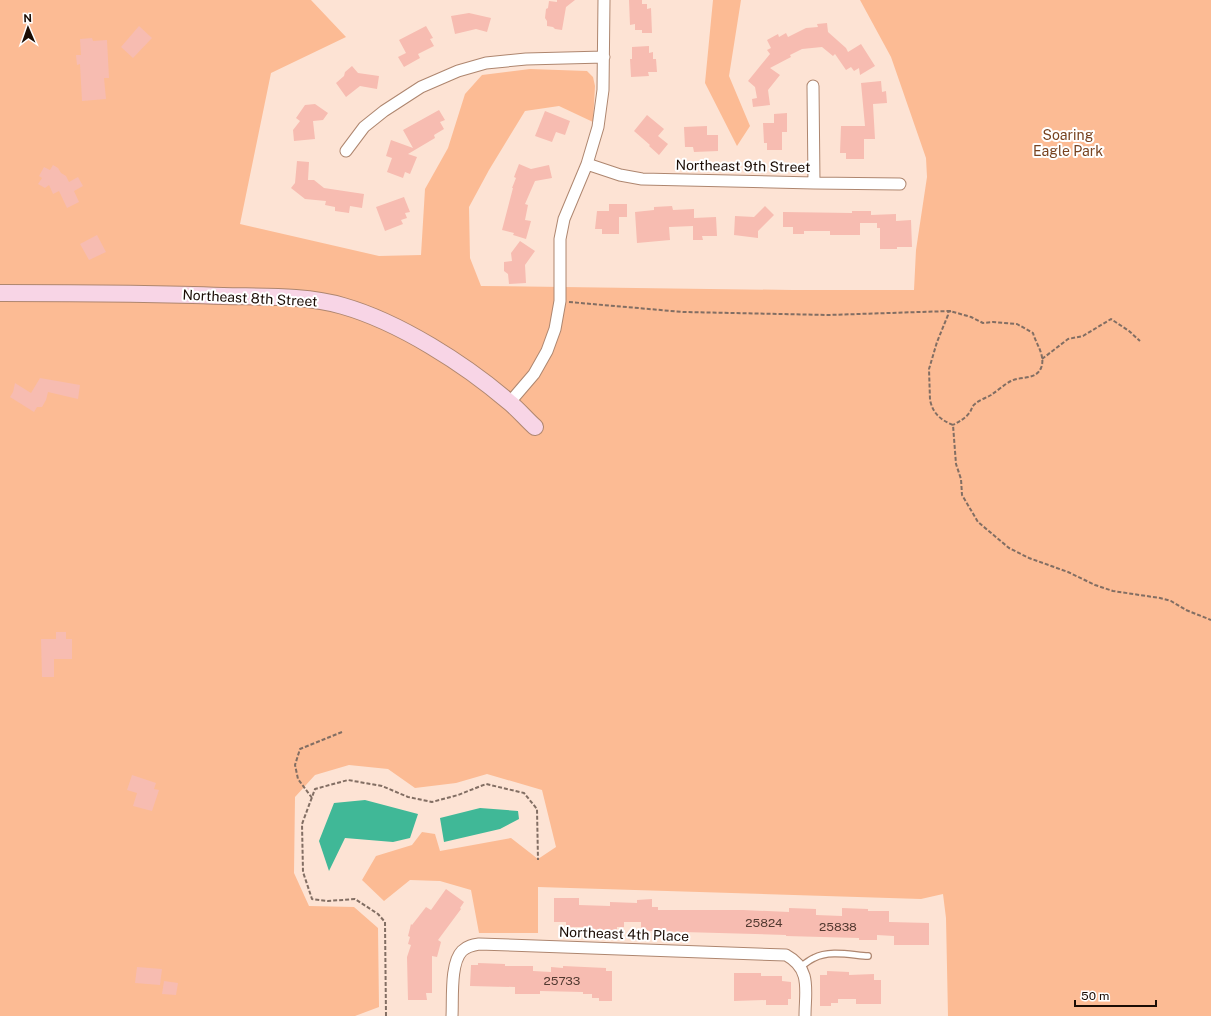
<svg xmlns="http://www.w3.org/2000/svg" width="1211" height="1016" font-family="'Public Sans',sans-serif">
<rect width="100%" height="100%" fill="#fde3d4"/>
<path fill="#fcbb94" d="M0 0H311L346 37 271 73 240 224 379 256 421 255 425 189 448 148 465 94 482 75 530 69 587 71 593 77 595 86 593 122 559 106 525 111 489 170 469 207 470 258 481 286 793 290H914L916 250 927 177 926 158 891 57 860 0H1211V1016H948L946 918 943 894 921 899 538 887V933H479L471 890 440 881 410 880 384 901 362 880 376 856 412 845 422 832 435 834 440 851 511 838 538 859 556 847 542 790 487 774 456 783 415 788 388 769 349 765 315 775 295 797 294 873 309 906 354 907 378 928 379 1007 355 1016H0Z
M713 0H741L729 76 750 126 737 146 705 83Z"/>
<path fill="#40b897" d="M365 800 418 814 410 838 393 842 345 838 329 871 319 841 334 803Z
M480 808 518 811 519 819 500 829 444 842 440 818Z"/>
<path fill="#f7bcb1" d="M557 0H575L566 7 562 30 555 29 553 27 547 26V21L545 18 546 9 548 8 549 1 557 2Z
M629 0H642V4H647V9L651 8 652 33H642V30H635V24L630 25Z
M469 13 491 18 487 32 476 29 455 34 451 16Z
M827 23 828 32 846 48 848 52 861 44 875 66 860 75 859 68 854 71 851 67 846 70 835 54 833 56 822 47 802 49 790 55 791 57 770 68 780 75 768 90 770 105 753 107 752 99 757 98 755 87 748 81 770 54 767 50 771 48 767 40 778 34 779 37 786 33 788 37 806 28 818 27 817 24Z
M139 26 152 38 133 58 121 47Z
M426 26 433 38 430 39 434 46 418 54 420 58 404 67 398 57 406 53 399 40Z
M92 38 93 41 107 40 109 78H104L106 99 82 101 80 64 77 65 76 55H81L80 39Z
M649 46V53L653 52V59H656L657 72H648L649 76 631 77 630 59H632V47Z
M352 66 358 73 379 76 377 89 360 86 346 97 336 83 344 76 345 72Z
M881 81 882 92 886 91 887 103 873 104 875 139H864V159H846V153H840L841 126H865L861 83Z
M315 104 328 113 323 120 313 121 315 139 294 141 293 130 300 121 296 118 305 105Z
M439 110 445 120 440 122 444 129 434 135 435 138 408 154 417 157 410 174 405 172 403 178 387 172 392 158 386 156 391 140 413 148 403 130Z
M545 111 570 121 565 135 556 132 552 142 535 136Z
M787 113V132H782V150H767V143H764L763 123H774V114Z
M647 115 664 129 658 136 668 144 659 155 649 146 650 145 634 131Z
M707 126V135H718V151L694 152 693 147H685L684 127Z
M297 161 309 162 308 180H314L324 188 364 194 362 208 350 206 349 213 335 211V207L325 205 326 201 305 199 291 188 295 183Z
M519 164 531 169 549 165 552 178 535 181 525 204 528 205 525 220 531 221 526 239 513 235 514 233 502 230 513 188H512L516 178 514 177Z
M53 165 58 168 61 173 66 176 69 182 78 177 83 186 74 191 79 202 67 208 59 191 53 194 49 185 45 188 38 184 42 178 39 176 44 167 50 170Z
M404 197 410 212 405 213 407 218 401 220 403 224 385 231 376 207Z
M609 204H627V217H619V234H602V229H595L597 211H609Z
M672 206 673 210 694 209V218L716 217 717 236H702L703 240H693V226L669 227 670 240 637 243 635 212 654 210V207Z
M765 206 774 215 758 231V238L734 235 735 216 754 217Z
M852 211H871V215L896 214V221L911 220 912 247H897V249H880V228H877V223H860V235H830V231H804V234H793V227H783V212L852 213Z
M97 235 106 252 89 260 80 244Z
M520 241 535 251 525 265 526 283 509 284 508 274 504 271V262L512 261 511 253Z
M40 378 80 385 78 399 48 392 46 400 42 407H37L34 412 10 397 13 392 15 383 31 393Z
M56 632H66V639H72V659H54V677H42L41 639H56Z
M132 775 156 783 154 789 159 790 152 811 133 806 137 793 127 790Z
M446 889 464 902 460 908 461 909 438 940 441 942 437 957 432 956V993H426L427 1000H408L407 957 411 945 408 944 410 937 408 936 411 924 412 925 426 907 431 910Z
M554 898H579V905L610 906V902L637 903V900L652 899V907H658V910H743L789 912V908L816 909V915L842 916V908L868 909V911H889V922L929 923V945H894V936L877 935V940H859V938L786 936V935L647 931V929H641V922H624V927H617V931L589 929V927H566V922H554Z
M478 963 505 964V966H533V971L551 972V967L563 968V966L606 968V971H612V1001H599V998H592V994H583V992L540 991V994H515V987L470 986 471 965H478Z
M137 967 162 969 160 985 135 983Z
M827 971 849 972V975L874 974V980H881V1004H856V999H838V1003H831V1006H820V975H827Z
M734 973H761V976H782V981L791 982V999H788V1005H766V1000L734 1001Z
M164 981 178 983 176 995 162 994Z"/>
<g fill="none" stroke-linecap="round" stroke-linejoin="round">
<g stroke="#ae866f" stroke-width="8">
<path id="lane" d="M800 967C805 964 809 960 814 958 829 950 851 955 868 956"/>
</g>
<g stroke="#ae866f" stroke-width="13">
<path id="street" d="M813 86 814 183
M346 151 364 127 384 111 421 87 458 71 486 63 526 59 604 57
M587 164 620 175 642 179 814 183 900 184
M510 402 534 374 547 351 555 329 560 301V239L564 219 587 164 598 127 603 90 604 0
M452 1016C453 999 450 963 462 951 467 946 473 945 479 944L786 955C812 969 805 991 805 1016"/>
</g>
<g stroke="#ae866f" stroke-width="18">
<path id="secondary" d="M0 293C74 293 149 293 223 296 261 297 307 295 343 306 399 322 465 364 509 402 518 409 526 419 535 427"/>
</g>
<path stroke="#826e63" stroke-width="2" stroke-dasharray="4 2" stroke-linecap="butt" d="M569 302 683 312 828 315 950 311 971 317 983 323 993 322 1017 324 1033 333C1036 344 1046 356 1041 368 1036 380 1021 376 1011 381 1005 384 997 391 991 395 986 398 979 400 975 404 972 406 972 409 970 412 966 418 960 421 953 425
M951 311 948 312V315L937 342 929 369 930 400C933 414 941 420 953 425L956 464 961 479 962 495 978 522 1009 548 1029 558 1068 572 1095 585 1113 591 1160 598 1171 601 1186 610 1211 620
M1042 359 1068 339 1083 336 1111 319 1129 331 1140 341
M312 798 298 779 295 765 300 749 342 732
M386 1016 385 922 378 914 355 899 328 901 312 899 303 872 302 824 315 789 348 780 382 786 408 797 432 802 458 795 486 784 524 793 537 809 538 860"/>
<use href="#lane" stroke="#fff" stroke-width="5.5"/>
<use href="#street" stroke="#fff" stroke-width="11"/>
<use href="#secondary" stroke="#f8d5e6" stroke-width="16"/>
</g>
<g text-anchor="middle" stroke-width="4" stroke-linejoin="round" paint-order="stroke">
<g font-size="12" fill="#523930">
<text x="764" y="927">25824</text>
<text x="838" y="931">25838</text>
<text x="562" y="985">25733</text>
</g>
<g font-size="14" fill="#784320" stroke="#fff">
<text x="1068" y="140">Soaring<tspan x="1068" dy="16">Eagle Park</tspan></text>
</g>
<g font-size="14" fill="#1b0d05" stroke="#fff">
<text transform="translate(743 166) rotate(1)" y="5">Northeast 9th Street</text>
<text transform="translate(250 298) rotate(3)" y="5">Northeast 8th Street</text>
<text transform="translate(624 934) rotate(2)" y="5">Northeast 4th Place</text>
</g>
</g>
<g transform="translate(28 28) rotate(358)" stroke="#ffffff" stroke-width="3" paint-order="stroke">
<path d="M0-3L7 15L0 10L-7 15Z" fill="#1b0d05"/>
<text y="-6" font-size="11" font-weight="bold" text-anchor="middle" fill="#1b0d05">N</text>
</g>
<path d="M1075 1000v6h81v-6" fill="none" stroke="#1b0d05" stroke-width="2"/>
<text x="1081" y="1000" font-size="12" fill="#1b0d05" stroke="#ffffff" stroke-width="3" paint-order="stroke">50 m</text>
</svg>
